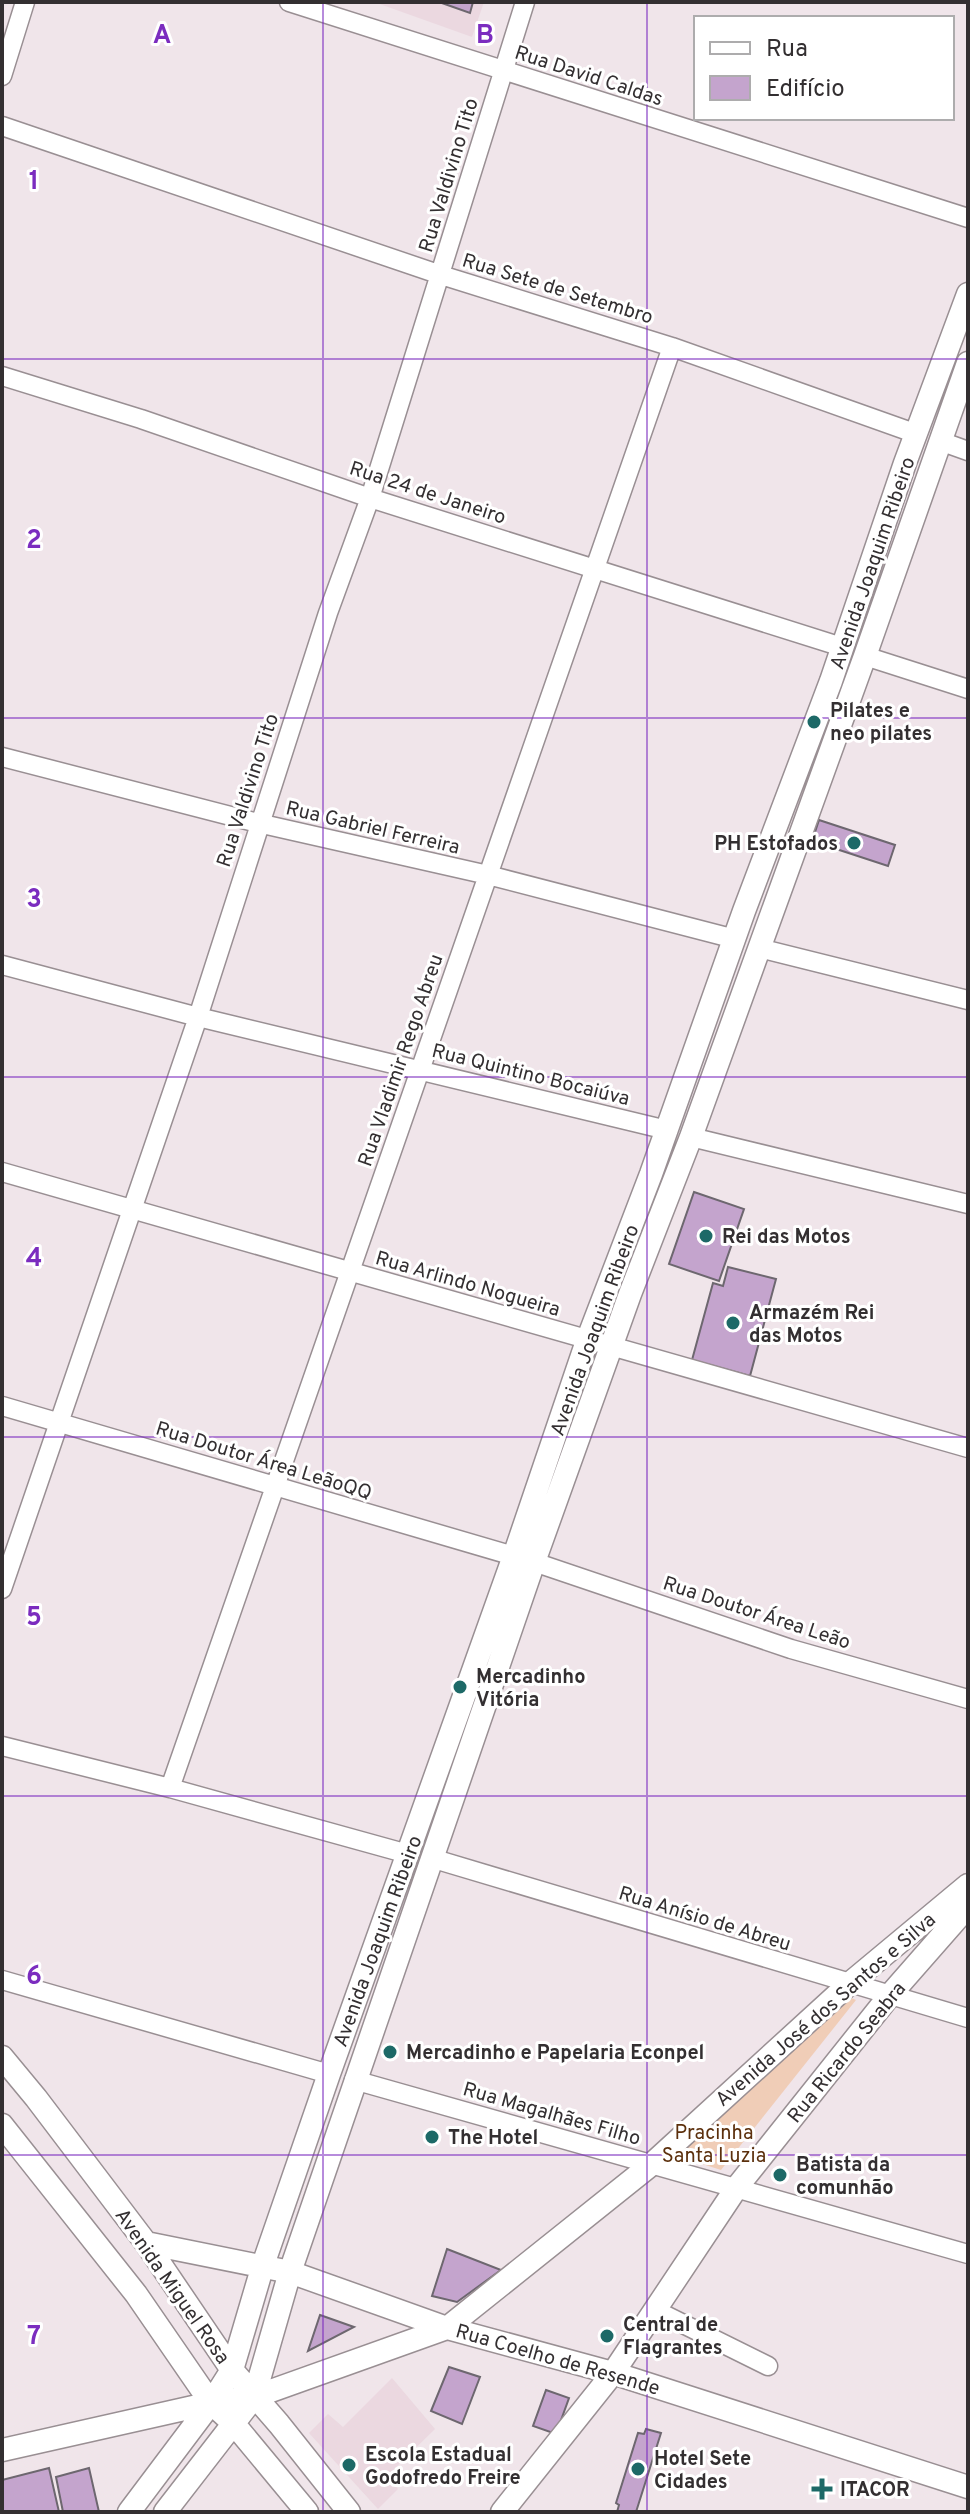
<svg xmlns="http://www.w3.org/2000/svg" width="970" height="2514" font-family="Overpass,sans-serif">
<rect width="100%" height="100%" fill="#f0e5ea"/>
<path fill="#ebd8e0" d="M374 2H484L472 37Z
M392 2378 435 2429 387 2476 398 2489 378 2509 309 2433 328 2414 343 2427Z"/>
<path fill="#f0cdb7" d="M847 1996 856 2000 721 2170 668 2153Z"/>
<path fill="#c4a4cd" stroke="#6d676f" stroke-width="2" d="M439 2H473L470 13Z
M819 820 895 845 888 866 812 841Z
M694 1192 744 1209 719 1281 669 1264Z
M728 1267 776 1279 750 1376 692 1360 713 1283 723 1286Z
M447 2249 501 2270 457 2302 432 2296Z
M320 2315 354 2327 308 2351Z
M449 2367 480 2377 462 2424 431 2411Z
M546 2390 569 2398 556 2434 533 2426Z
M646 2429 661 2433 636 2512H617L619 2505 616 2503 638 2433 644 2434Z
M49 2468 59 2512H2V2480Z
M89 2468 99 2512H63L56 2477Z"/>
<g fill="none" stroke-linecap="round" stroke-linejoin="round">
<g stroke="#998f93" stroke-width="21">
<path id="minor" d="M289 2 968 218
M2 76 25 2
M2 126 441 275 672 347 917 434
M2 376 141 419 370 498 842 647
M940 441 968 451
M865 656 968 689
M2 757 258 823 488 875 735 939
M759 948 968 1000
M2 965 198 1017 667 1130
M691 1137 968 1204
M2 1172 968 1448
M2 1406 534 1562 791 1649 968 1699
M2 1589 198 1017 328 613 370 498 525 2
M2 1746 170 1788 408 1854
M170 1788 672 347
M431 1858 968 2018
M2 1980 329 2074
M354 2080 968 2254
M655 2310 768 2366"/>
</g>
<g stroke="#998f93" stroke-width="25">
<path id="major" d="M2 2057 36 2098 146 2243 232 2370 279 2424 349 2512
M2 2125 136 2294 211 2403 234 2424 307 2512
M146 2243 290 2272 447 2328 613 2373 968 2487
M2 2450 211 2403 254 2397 447 2328 652 2164 849 1984 968 1885
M129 2512 211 2403 232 2370 263 2265 329 2074 514 1556 587 1341 651 1174 744 911 831 681 905 463 968 294
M165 2512 254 2397 290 2272 534 1562 630 1294 691 1137 865 656 968 363
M502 2512 613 2373 737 2187 890 1995 968 1906"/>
</g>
<use href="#minor" stroke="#fff" stroke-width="18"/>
<use href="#major" stroke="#fff" stroke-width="22"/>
</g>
<path fill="none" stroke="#7b2cbf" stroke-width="2" stroke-opacity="0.55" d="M323 2V2512M647 2V2512M2 359H968M2 718H968M2 1077H968M2 1437H968M2 1796H968M2 2155H968"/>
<g fill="#1d6967" stroke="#fff" stroke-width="3">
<circle cx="814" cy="722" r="8"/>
<circle cx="854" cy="843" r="8"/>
<circle cx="706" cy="1236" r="8"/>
<circle cx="733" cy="1323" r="8"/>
<circle cx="460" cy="1687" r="8"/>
<circle cx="390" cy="2052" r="8"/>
<circle cx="432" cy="2137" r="8"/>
<circle cx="780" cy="2175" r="8"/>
<circle cx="607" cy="2336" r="8"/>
<circle cx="349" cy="2465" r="8"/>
<circle cx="638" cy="2469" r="8"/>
<path d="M818 2477h8v8h8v8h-8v8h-8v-8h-8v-8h8z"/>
</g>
<g text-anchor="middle" stroke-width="6" stroke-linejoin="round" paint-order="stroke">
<g font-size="20" fill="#332f31" stroke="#fff">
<text transform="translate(589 75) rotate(18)" y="7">Rua David Caldas</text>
<text transform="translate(448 175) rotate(-73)" y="7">Rua Valdivino Tito</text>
<text transform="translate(558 288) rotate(17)" y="7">Rua Sete de Setembro</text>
<text transform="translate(428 492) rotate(18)" y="7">Rua 24 de Janeiro</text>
<text transform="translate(872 563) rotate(-71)" y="7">Avenida Joaquim Ribeiro</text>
<text transform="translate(247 790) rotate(-72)" y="7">Rua Valdivino Tito</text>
<text transform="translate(373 827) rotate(13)" y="7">Rua Gabriel Ferreira</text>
<text transform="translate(400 1060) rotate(-71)" y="7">Rua Vladimir Rego Abreu</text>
<text transform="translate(531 1074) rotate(14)" y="7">Rua Quintino Bocaiúva</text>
<text transform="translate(468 1283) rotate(16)" y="7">Rua Arlindo Nogueira</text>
<text transform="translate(594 1330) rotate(-70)" y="7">Avenida Joaquim Ribeiro</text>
<text transform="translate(264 1460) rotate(17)" y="7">Rua Doutor Área LeãoQQ</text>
<text transform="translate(757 1612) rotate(18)" y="7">Rua Doutor Área Leão</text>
<text transform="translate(705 1918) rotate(17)" y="7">Rua Anísio de Abreu</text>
<text transform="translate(377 1941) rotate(-70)" y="7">Avenida Joaquim Ribeiro</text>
<text transform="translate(825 2009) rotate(-41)" y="7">Avenida José dos Santos e Silva</text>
<text transform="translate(846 2052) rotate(-51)" y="7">Rua Ricardo Seabra</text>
<text transform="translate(552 2113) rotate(16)" y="7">Rua Magalhães Filho</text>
<text transform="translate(173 2286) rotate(55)" y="7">Avenida Miguel Rosa</text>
<text transform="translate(558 2359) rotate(16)" y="7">Rua Coelho de Resende</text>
</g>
<g font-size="20" font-weight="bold" fill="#332f31" stroke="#fff" text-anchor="start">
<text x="830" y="717">Pilates e<tspan x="830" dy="23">neo pilates</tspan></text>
<text x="838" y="850" text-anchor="end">PH Estofados</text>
<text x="722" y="1243">Rei das Motos</text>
<text x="749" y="1319">Armazém Rei<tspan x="749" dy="23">das Motos</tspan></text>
<text x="476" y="1683">Mercadinho<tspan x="476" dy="23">Vitória</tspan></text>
<text x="406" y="2059">Mercadinho e Papelaria Econpel</text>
<text x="448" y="2144">The Hotel</text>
<text x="796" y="2171">Batista da<tspan x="796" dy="23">comunhão</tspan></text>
<text x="623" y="2331">Central de<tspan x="623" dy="23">Flagrantes</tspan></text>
<text x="365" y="2461">Escola Estadual<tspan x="365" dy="23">Godofredo Freire</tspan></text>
<text x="654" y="2465">Hotel Sete<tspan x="654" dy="23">Cidades</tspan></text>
<text x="840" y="2496">ITACOR</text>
</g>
<g font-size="20" fill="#5c300d" stroke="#fff">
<text x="714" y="2139">Pracinha<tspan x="714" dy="23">Santa Luzia</tspan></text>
</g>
</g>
<g font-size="26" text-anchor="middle" font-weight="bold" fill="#7b2cbf" stroke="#fff" stroke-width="6" stroke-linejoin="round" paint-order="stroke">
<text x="162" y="43">A</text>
<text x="485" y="43">B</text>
<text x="34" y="189">1</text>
<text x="34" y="548">2</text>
<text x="34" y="907">3</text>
<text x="34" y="1266">4</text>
<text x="34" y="1625">5</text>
<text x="34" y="1984">6</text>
<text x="34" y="2344">7</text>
</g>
<rect width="970" height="2514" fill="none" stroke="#332f31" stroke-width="8"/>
<rect x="694" y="16" width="260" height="104" fill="#ffffff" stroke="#adacad" stroke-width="2"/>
<rect x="710" y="42" width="40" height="12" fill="#ffffff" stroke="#adacad" stroke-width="2"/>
<text x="766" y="56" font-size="24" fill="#332f31">Rua</text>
<rect x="710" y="76" width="40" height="24" fill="#c4a4cd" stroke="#adacad" stroke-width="2"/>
<text x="766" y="96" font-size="24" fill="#332f31">Edifício</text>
</svg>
